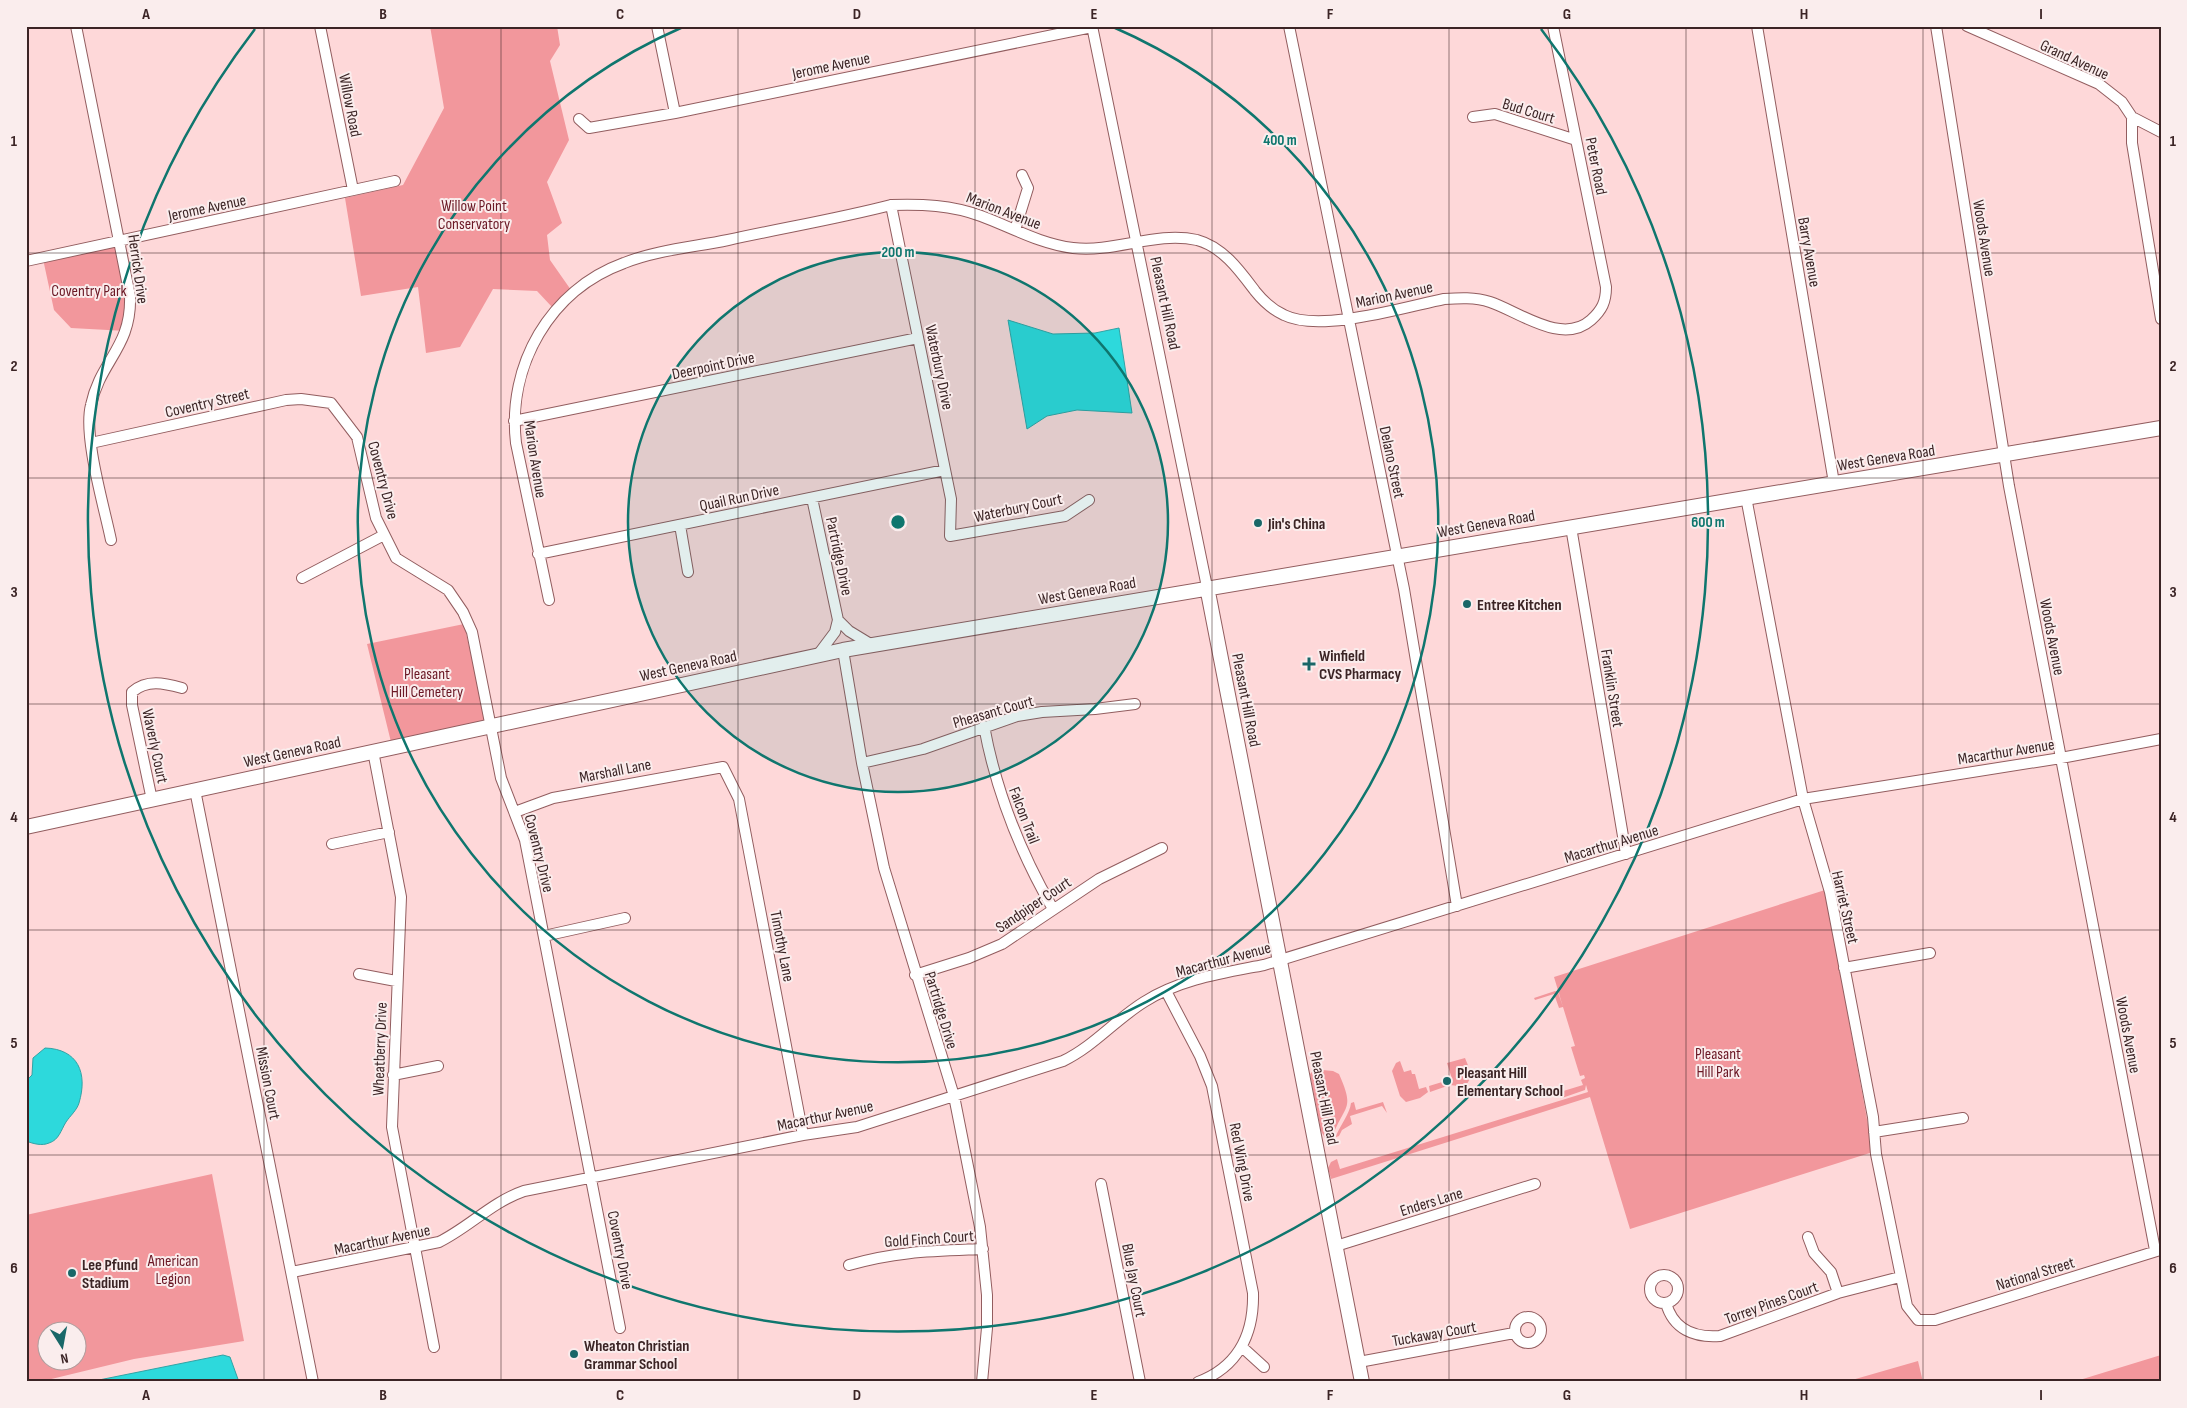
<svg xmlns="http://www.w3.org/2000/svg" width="2187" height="1408" font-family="'Sofia Sans Condensed',sans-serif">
<rect width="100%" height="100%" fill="#fed8d9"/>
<path fill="#f2979c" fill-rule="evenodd" d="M430 26H557L560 45 550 61 569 140 547 182 562 223 547 235 550 260 571 290 552 307 537 291 493 289 460 347 426 353 418 287 361 296 345 198 403 185 444 108Z
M119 243 128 289 126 331 71 328 54 310 43 259Z
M464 624 486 721 391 742 367 644Z
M1825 890 1873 1152 1630 1229 1590 1097 1331 1179 1328 1168 1331 1162 1337 1159 1340 1169 1588 1092 1586 1085 1585 1090 1562 1098 1560 1092 1583 1085 1581 1080 1585 1078 1584 1075 1580 1076 1571 1047 1575 1046 1563 1007 1559 1008 1554 994 1535 1000 1534 998 1555 991 1558 992 1563 1007 1554 977Z
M1465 1058 1472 1075 1467 1084 1458 1086 1450 1085 1430 1092 1429 1086 1452 1079 1447 1063Z
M1400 1061 1404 1072 1411 1070 1412 1074H1415L1419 1089 1426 1087 1428 1092 1420 1098 1406 1102 1400 1096 1392 1071 1396 1063Z
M1312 1069 1333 1071 1339 1074C1355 1110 1345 1104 1333 1135L1336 1136C1340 1126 1350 1113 1351 1103L1354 1102 1356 1110 1383 1102 1387 1113 1382 1106 1350 1116 1352 1124 1342 1130 1339 1136 1331 1139 1325 1138 1321 1131 1310 1074 1312 1072Z
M212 1174 244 1341 134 1359 39 1382H26V1215ZM48 1330H78V1360H48Z
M2161 1355V1382H2073Z
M1918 1361 1923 1382H1845Z"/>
<path fill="#2dd9dc" stroke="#31a3a5" d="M1008 320 1053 334 1095 333 1119 328 1132 413 1077 410 1047 416 1027 429Z
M45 1048C78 1049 88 1073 79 1103 77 1110 70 1116 66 1122 61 1130 59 1140 49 1143 42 1146 34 1144 26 1141V1081L32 1075 33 1058Z
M223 1355 230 1357 239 1382H89Z"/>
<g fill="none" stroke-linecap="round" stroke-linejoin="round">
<g stroke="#925d5f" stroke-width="12">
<path id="street" d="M76 26 130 296C132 347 100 361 91 405 83 436 104 506 111 540
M320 26 353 190
M657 26 675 113
M1092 26 1207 587
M1289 26 1404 589 1457 906
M1757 26 1834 483
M1936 26 2009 486 2155 1250
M1967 26 2099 84 2122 102 2132 117 2161 132
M1473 117 1495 114 1576 140
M2132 117V143L2161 319
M579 119 589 128 675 113 1092 27
M891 205 951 499 950 536 1065 516 1089 500
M1015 230 1028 188 1022 175
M26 261 395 181
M514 421 918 338
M91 443 286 400 301 399 331 403 357 437 376 518 396 558 448 590 463 612 472 632 501 778 525 840 620 1328
M1746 497 1803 799 1830 892 1873 1117 1876 1154 1907 1306 1918 1320H1935L2160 1250
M812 498 838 620 835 632 817 656
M680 525 688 572
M1571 527 1626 854
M538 554 945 470
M302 578 384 535
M549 600 516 443C507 365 550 290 624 263 657 250 694 247 728 240 782 228 837 219 891 205 922 204 951 205 981 216 1011 227 1040 244 1073 248 1115 253 1155 231 1197 240 1223 247 1240 271 1255 291 1263 301 1273 310 1284 315 1320 333 1405 307 1444 299 1459 298 1475 297 1490 302 1518 311 1562 346 1591 320 1602 310 1606 302 1606 287L1553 26
M838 620 849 631 872 645
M843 650 862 763 884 868 954 1096 980 1227 987 1295V1328L982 1382
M984 726C996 791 1020 852 1053 909
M373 751 401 897 392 1127 434 1347
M862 763 923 749 1017 716 1042 712 1095 709 1135 704
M195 790 313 1382
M152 800 132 705V692C147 679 164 683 182 688
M515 812 553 798 723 767 739 799 803 1135
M332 844 389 832
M544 936 625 918
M1844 968 1930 953
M359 974 396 981
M915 975 969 958 1002 944 1099 879 1162 848
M1166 991 1200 1056 1212 1086 1253 1293C1254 1334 1238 1367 1198 1382
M393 1075 438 1066
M1874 1132 1963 1118
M1101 1184 1140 1382
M1808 1237 1814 1253 1831 1272 1838 1293
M1336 1246 1535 1184
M849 1265C897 1251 934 1251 983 1249
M292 1272 439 1242C468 1228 492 1202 524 1191L803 1135 857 1127 1063 1061C1094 1046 1115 1020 1144 1002 1180 979 1223 973 1264 965L1803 799 2061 758 2161 739
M1650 1289a14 14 0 1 1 28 0a14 14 0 1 1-28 0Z
M1666 1303C1673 1329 1694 1338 1720 1336L1838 1293 1900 1277
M1515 1330a13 13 0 1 1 26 0a13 13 0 1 1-26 0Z
M1242 1347 1264 1367
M1359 1362 1514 1333"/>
</g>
<g stroke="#925d5f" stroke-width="16">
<path id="secondary" d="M1207 587 1362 1382
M26 827 843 650 2161 428"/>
</g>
<use href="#street" stroke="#fff" stroke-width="10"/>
<use href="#secondary" stroke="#fff" stroke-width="14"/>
</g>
<path fill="none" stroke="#3b2425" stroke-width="1" stroke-opacity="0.55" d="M264 26V1382M501 26V1382M738 26V1382M975 26V1382M1212 26V1382M1449 26V1382M1686 26V1382M1923 26V1382M26 253H2161M26 478H2161M26 704H2161M26 930H2161M26 1155H2161"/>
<circle cx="898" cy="522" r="270" fill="#0f766e" fill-opacity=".12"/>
<g fill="none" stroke="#0f766e" stroke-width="2.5">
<circle cx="898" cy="522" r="270"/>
<path d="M1113 27A540 540 0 1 1 683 27"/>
<path d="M1541 29A810 810 0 1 1 255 29"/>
</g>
<g fill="#196768" stroke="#faeded" stroke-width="2">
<circle cx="1258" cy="523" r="5"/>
<circle cx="1467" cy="604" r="5"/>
<path d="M1306.5 656.5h5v5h5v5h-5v5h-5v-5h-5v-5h5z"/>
<circle cx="1447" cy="1081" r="5"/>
<circle cx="72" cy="1273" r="5"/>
<circle cx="574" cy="1354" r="5"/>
</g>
<g text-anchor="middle" stroke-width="4" stroke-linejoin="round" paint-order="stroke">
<g font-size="16" fill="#3b2425" stroke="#faeded">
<text transform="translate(2075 59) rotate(25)" y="6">Grand Avenue</text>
<text transform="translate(831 65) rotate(-12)" y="6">Jerome Avenue</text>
<text transform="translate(351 105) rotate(79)" y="6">Willow Road</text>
<text transform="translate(1529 110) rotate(17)" y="6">Bud Court</text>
<text transform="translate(1597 166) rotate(79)" y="6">Peter Road</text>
<text transform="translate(207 207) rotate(-12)" y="6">Jerome Avenue</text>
<text transform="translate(1004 210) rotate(21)" y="6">Marion Avenue</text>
<text transform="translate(1985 238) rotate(81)" y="6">Woods Avenue</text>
<text transform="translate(1810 252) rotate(80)" y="6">Barry Avenue</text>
<text transform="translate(139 269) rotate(82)" y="6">Herrick Drive</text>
<text transform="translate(1394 294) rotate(-12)" y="6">Marion Avenue</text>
<text transform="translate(1166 303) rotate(78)" y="6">Pleasant Hill Road</text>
<text transform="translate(713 365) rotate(-12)" y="6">Deerpoint Drive</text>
<text transform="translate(940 367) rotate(78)" y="6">Waterbury Drive</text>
<text transform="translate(207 402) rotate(-13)" y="6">Coventry Street</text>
<text transform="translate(1886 457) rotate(-9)" y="6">West Geneva Road</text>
<text transform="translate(536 459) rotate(81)" y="6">Marion Avenue</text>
<text transform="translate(1393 462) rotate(78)" y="6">Delano Street</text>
<text transform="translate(384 480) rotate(75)" y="6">Coventry Drive</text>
<text transform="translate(739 497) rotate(-12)" y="6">Quail Run Drive</text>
<text transform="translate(1018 507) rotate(-12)" y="6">Waterbury Court</text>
<text transform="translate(1486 523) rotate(-10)" y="6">West Geneva Road</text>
<text transform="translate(840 556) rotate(78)" y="6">Partridge Drive</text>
<text transform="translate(1087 590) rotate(-10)" y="6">West Geneva Road</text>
<text transform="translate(2053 637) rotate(79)" y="6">Woods Avenue</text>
<text transform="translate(688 665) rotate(-12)" y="6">West Geneva Road</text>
<text transform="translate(1613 688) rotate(81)" y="6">Franklin Street</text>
<text transform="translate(1247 700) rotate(79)" y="6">Pleasant Hill Road</text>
<text transform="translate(993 711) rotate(-16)" y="6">Pheasant Court</text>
<text transform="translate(156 746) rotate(78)" y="6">Waverly Court</text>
<text transform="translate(292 751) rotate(-12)" y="6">West Geneva Road</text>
<text transform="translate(2006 751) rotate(-9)" y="6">Macarthur Avenue</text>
<text transform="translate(615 770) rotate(-11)" y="6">Marshall Lane</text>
<text transform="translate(1025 815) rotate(69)" y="6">Falcon Trail</text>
<text transform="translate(1611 843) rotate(-17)" y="6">Macarthur Avenue</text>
<text transform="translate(540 853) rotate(76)" y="6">Coventry Drive</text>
<text transform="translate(1033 904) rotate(-34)" y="6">Sandpiper Court</text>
<text transform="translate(1846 907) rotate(77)" y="6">Harriet Street</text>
<text transform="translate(783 946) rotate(79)" y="6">Timothy Lane</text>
<text transform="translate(1223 959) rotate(-15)" y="6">Macarthur Avenue</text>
<text transform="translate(942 1010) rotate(73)" y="6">Partridge Drive</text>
<text transform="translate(2129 1035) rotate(79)" y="6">Woods Avenue</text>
<text transform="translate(379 1049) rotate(-88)" y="6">Wheatberry Drive</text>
<text transform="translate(269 1083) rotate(79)" y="6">Mission Court</text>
<text transform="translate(1325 1098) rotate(79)" y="6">Pleasant Hill Road</text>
<text transform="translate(825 1115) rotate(-12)" y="6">Macarthur Avenue</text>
<text transform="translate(1243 1162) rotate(79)" y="6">Red Wing Drive</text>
<text transform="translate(1431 1201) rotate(-17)" y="6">Enders Lane</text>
<text transform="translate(929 1238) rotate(-4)" y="6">Gold Finch Court</text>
<text transform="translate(382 1239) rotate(-12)" y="6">Macarthur Avenue</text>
<text transform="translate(621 1250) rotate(79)" y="6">Coventry Drive</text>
<text transform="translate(2035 1273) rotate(-17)" y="6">National Street</text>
<text transform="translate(1135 1280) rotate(79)" y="6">Blue Jay Court</text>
<text transform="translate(1771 1302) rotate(-20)" y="6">Torrey Pines Court</text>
<text transform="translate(1434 1333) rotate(-10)" y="6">Tuckaway Court</text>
</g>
<g font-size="16" fill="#6b1825" stroke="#faeded">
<text x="474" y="211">Willow Point<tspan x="474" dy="18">Conservatory</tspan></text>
<text x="89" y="296">Coventry Park</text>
<text x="427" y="679">Pleasant<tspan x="427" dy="18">Hill Cemetery</tspan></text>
<text x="1718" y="1059">Pleasant<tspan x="1718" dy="18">Hill Park</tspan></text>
<text x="173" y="1266">American<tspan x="173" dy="18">Legion</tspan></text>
</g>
<g font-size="16" font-weight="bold" fill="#3b2425" stroke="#faeded" text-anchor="start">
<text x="1268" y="529">Jin's China</text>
<text x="1477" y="610">Entree Kitchen</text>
<text x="1319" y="661">Winfield<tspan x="1319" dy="18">CVS Pharmacy</tspan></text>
<text x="1457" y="1078">Pleasant Hill<tspan x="1457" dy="18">Elementary School</tspan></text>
<text x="82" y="1270">Lee Pfund<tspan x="82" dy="18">Stadium</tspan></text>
<text x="584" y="1351">Wheaton Christian<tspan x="584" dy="18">Grammar School</tspan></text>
</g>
</g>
<circle cx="898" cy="522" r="8" fill="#0f766e" stroke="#faeded" stroke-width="2.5"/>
<g font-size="15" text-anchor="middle" font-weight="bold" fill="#0f766e" stroke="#faeded" stroke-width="4" stroke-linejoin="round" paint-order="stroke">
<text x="1280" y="145">400 m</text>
<text x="898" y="257">200 m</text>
<text x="1708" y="527">600 m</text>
</g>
<rect width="2187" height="1408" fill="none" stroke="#faeded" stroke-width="55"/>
<g transform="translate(62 1346) rotate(169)"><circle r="24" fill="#faeded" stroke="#ae9d9d"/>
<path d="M0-4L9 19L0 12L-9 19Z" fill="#196768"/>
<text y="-8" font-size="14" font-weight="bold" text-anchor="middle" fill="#3b2425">N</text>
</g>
<rect x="28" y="28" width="2132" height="1352" fill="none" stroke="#3b2425" stroke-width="2"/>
<g font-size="16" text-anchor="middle" font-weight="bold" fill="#3b2425">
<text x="146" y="19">A</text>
<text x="383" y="19">B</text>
<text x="620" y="19">C</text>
<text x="857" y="19">D</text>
<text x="1094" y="19">E</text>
<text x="1330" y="19">F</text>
<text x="1567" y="19">G</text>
<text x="1804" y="19">H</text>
<text x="2041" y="19">I</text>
<text x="14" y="146">1</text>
<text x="2173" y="146">1</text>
<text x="14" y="371">2</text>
<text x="2173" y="371">2</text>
<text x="14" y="597">3</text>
<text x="2173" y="597">3</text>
<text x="14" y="822">4</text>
<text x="2173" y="822">4</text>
<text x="14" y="1048">5</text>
<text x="2173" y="1048">5</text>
<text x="14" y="1273">6</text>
<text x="2173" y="1273">6</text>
<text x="146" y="1400">A</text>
<text x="383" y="1400">B</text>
<text x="620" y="1400">C</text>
<text x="857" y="1400">D</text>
<text x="1094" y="1400">E</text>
<text x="1330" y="1400">F</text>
<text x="1567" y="1400">G</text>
<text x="1804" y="1400">H</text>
<text x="2041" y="1400">I</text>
</g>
</svg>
